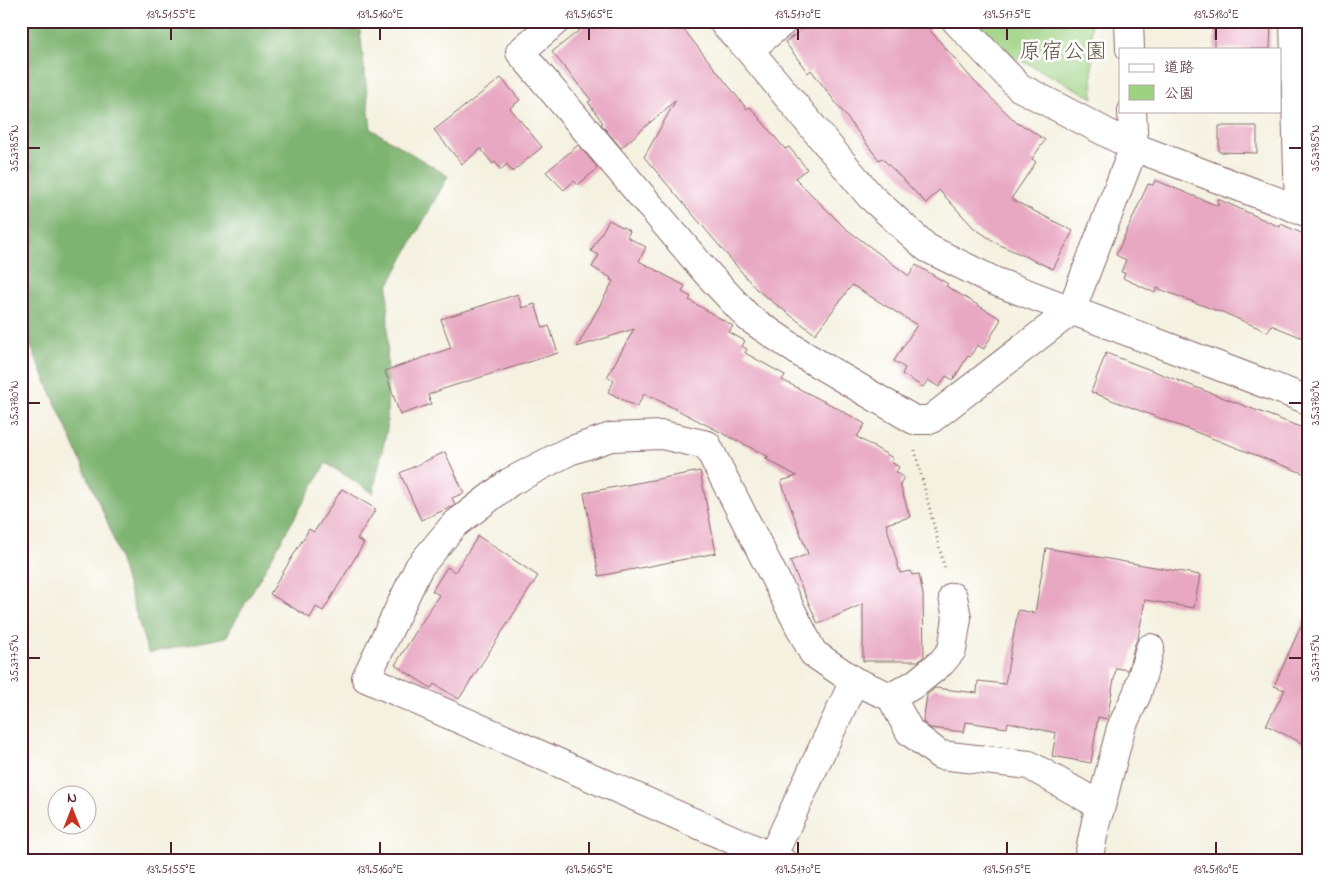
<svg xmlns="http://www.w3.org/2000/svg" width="1329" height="882" font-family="'Indie Flower','Klee One',sans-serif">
<rect width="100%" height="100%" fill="#fff"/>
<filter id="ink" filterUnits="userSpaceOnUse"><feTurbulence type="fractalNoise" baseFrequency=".02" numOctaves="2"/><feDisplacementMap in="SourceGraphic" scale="10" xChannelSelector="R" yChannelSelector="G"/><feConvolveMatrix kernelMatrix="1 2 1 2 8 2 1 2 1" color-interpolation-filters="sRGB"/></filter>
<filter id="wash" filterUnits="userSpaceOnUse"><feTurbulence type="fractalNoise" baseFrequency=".0096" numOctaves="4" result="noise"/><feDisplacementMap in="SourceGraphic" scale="20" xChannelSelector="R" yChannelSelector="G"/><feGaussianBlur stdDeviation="1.12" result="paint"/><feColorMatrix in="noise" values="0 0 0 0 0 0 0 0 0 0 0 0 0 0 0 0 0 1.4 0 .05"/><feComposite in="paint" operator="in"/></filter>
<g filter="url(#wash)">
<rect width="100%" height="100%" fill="#f4f1e0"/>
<path fill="#9dd283" stroke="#747857" d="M977 21H1091L1093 98 1001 50Z"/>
<path fill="#7eb471" stroke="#646a4e" d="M21 21H359L371 129 448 176 388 286 387 429 373 493 326 463 226 637 148 653 110 528 21 324Z"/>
<g id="blocks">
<path fill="#e8a8c2" d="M591 21H677L747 109 750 107 785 149 789 147 807 169 795 178 845 228 909 276 916 265 948 284 946 286 1001 319 984 349 977 345 970 357 968 356 953 380 946 376 939 387 928 380 923 387 902 374 905 368 894 361 917 325 852 285 815 334 756 289 644 157 676 100 621 148 601 124 603 123 588 102 591 100 552 52Z
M814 21H922L974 81 1018 124 1026 127 1045 140 1032 159 1036 162 1011 199 1073 231 1053 269 998 244 974 228 939 190 926 203 882 158 879 160 811 70 808 73 785 42Z
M1214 21H1271L1270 49H1214Z
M501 78 520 100 510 108 542 147 512 172 507 164 501 170 495 162 493 164 481 149 462 164 434 130Z
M1219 126H1257V153L1219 152Z
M578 145 598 168 578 185 574 181 564 190 546 172Z
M1155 180 1218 206V199L1280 227 1281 224 1308 236V340L1271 325 1268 332 1220 311V312L1157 288 1155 293 1123 278 1125 273 1121 272 1126 260 1116 255 1148 184 1153 185Z
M609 220 630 231 627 237 646 247 639 261 685 286 682 292 691 297 689 300 733 326 729 332 745 341 742 346 747 349 745 353 785 375 782 380 837 408 865 424 857 437 893 458 891 462 899 467 896 472 904 477 900 484 910 517 886 524 900 573 911 571 912 575 919 574 923 595 924 656 919 661H863V604L818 624 790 561 808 554 781 481 797 476 764 458 769 457 652 397V398L644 394 637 407 608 392 614 381 607 377 634 329 577 347 613 281 610 280 611 278 592 267 599 255 591 251Z
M518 294 522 308 535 304 543 328 549 326 558 353 443 389 428 395 431 404 400 415 385 371 451 348 441 319Z
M1106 353 1308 430V475L1091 392Z
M445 452 464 493 452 498 455 504 454 506 421 520 400 473Z
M700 471 716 553 599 576 584 493Z
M342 489 376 509 357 539 364 543 323 611 316 607 310 618 270 594 309 529 314 532Z
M478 536 538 576 459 699 434 684 431 688 395 665 439 595 432 591 447 567 455 572Z
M1046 548 1200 575 1194 608 1145 600 1138 638 1135 644 1128 670 1116 668 1107 719 1098 717 1091 763 1052 756 1056 733 1008 722 1007 728 966 722 964 732 930 728 923 722 927 695 935 688 977 693 978 681 1005 684 1018 610 1035 613Z
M1308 610V746L1266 725 1285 690 1274 686Z"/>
</g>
</g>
<g filter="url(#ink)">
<use href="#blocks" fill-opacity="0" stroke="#86686a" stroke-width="1"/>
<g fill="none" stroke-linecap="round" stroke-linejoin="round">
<g stroke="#86686a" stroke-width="30">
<path id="minor" d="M556 21 520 52 706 272 749 318 805 356 914 420H930L1071 311 1134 147 1132 111
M722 21 749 50 870 196 927 248 994 281 1308 400
M956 21 1019 87 1134 147 1308 213
M1129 21 1130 49
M1294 21 1299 210
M749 50 784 21
M854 681 891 697 910 732 940 755 1029 765 1101 806
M891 697 915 684 942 662 952 650 957 618 953 597
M771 861 772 857 854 681 813 653 707 445 662 435 611 437 569 451 510 482 454 525 419 567 366 678 772 857 782 861
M1088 861 1096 821 1101 806 1121 728 1137 694 1150 648"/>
</g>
<path stroke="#86686a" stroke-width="3" stroke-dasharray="1 4" stroke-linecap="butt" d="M915 450 945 570"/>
<use href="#minor" stroke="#fff" stroke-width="28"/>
</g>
</g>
<path fill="none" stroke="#4a1f2b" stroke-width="2" d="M171 28V40M380 28V40M589 28V40M798 28V40M1007 28V40M1216 28V40M28 148H40M1289 148H1302M28 403H40M1289 403H1302M28 658H40M1289 658H1302M171 842V854M380 842V854M589 842V854M798 842V854M1007 842V854M1216 842V854"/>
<g text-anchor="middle" stroke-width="5" stroke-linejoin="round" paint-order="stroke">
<g font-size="22" fill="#635545" stroke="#fff">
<text x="1063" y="58">原宿公園</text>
</g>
</g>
<rect width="1329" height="882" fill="none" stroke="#fff" stroke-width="55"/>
<rect x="1119" y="48" width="162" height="65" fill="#ffffff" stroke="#b7a5aa"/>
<rect x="1129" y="64" width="25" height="8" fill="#ffffff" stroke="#b7a5aa"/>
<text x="1164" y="72" font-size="15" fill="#4a1f2b">道路</text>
<rect x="1129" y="85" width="25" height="15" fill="#9dd283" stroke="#b7a5aa"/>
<text x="1164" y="98" font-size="15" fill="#4a1f2b">公園</text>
<g transform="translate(72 810)"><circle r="24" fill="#ffffff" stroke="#b7a5aa"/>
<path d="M0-4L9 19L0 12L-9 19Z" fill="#c8321e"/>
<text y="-8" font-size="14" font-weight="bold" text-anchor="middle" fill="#4a1f2b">N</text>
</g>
<rect x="28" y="28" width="1274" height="826" fill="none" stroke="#4a1f2b" stroke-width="2"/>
<g font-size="12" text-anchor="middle" fill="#4a1f2b">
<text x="171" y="18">139.5155°E</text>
<text x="380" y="18">139.5160°E</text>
<text x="589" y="18">139.5165°E</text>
<text x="798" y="18">139.5170°E</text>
<text x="1007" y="18">139.5175°E</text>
<text x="1216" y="18">139.5180°E</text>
<text transform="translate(14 148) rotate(-90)" y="4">35.3785°N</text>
<text transform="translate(1315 148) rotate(-90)" y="4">35.3785°N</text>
<text transform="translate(14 403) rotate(-90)" y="4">35.3780°N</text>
<text transform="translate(1315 403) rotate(-90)" y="4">35.3780°N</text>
<text transform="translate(14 658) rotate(-90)" y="4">35.3775°N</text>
<text transform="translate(1315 658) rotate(-90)" y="4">35.3775°N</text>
<text x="171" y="873">139.5155°E</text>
<text x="380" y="873">139.5160°E</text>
<text x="589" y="873">139.5165°E</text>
<text x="798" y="873">139.5170°E</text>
<text x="1007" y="873">139.5175°E</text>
<text x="1216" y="873">139.5180°E</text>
</g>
</svg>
